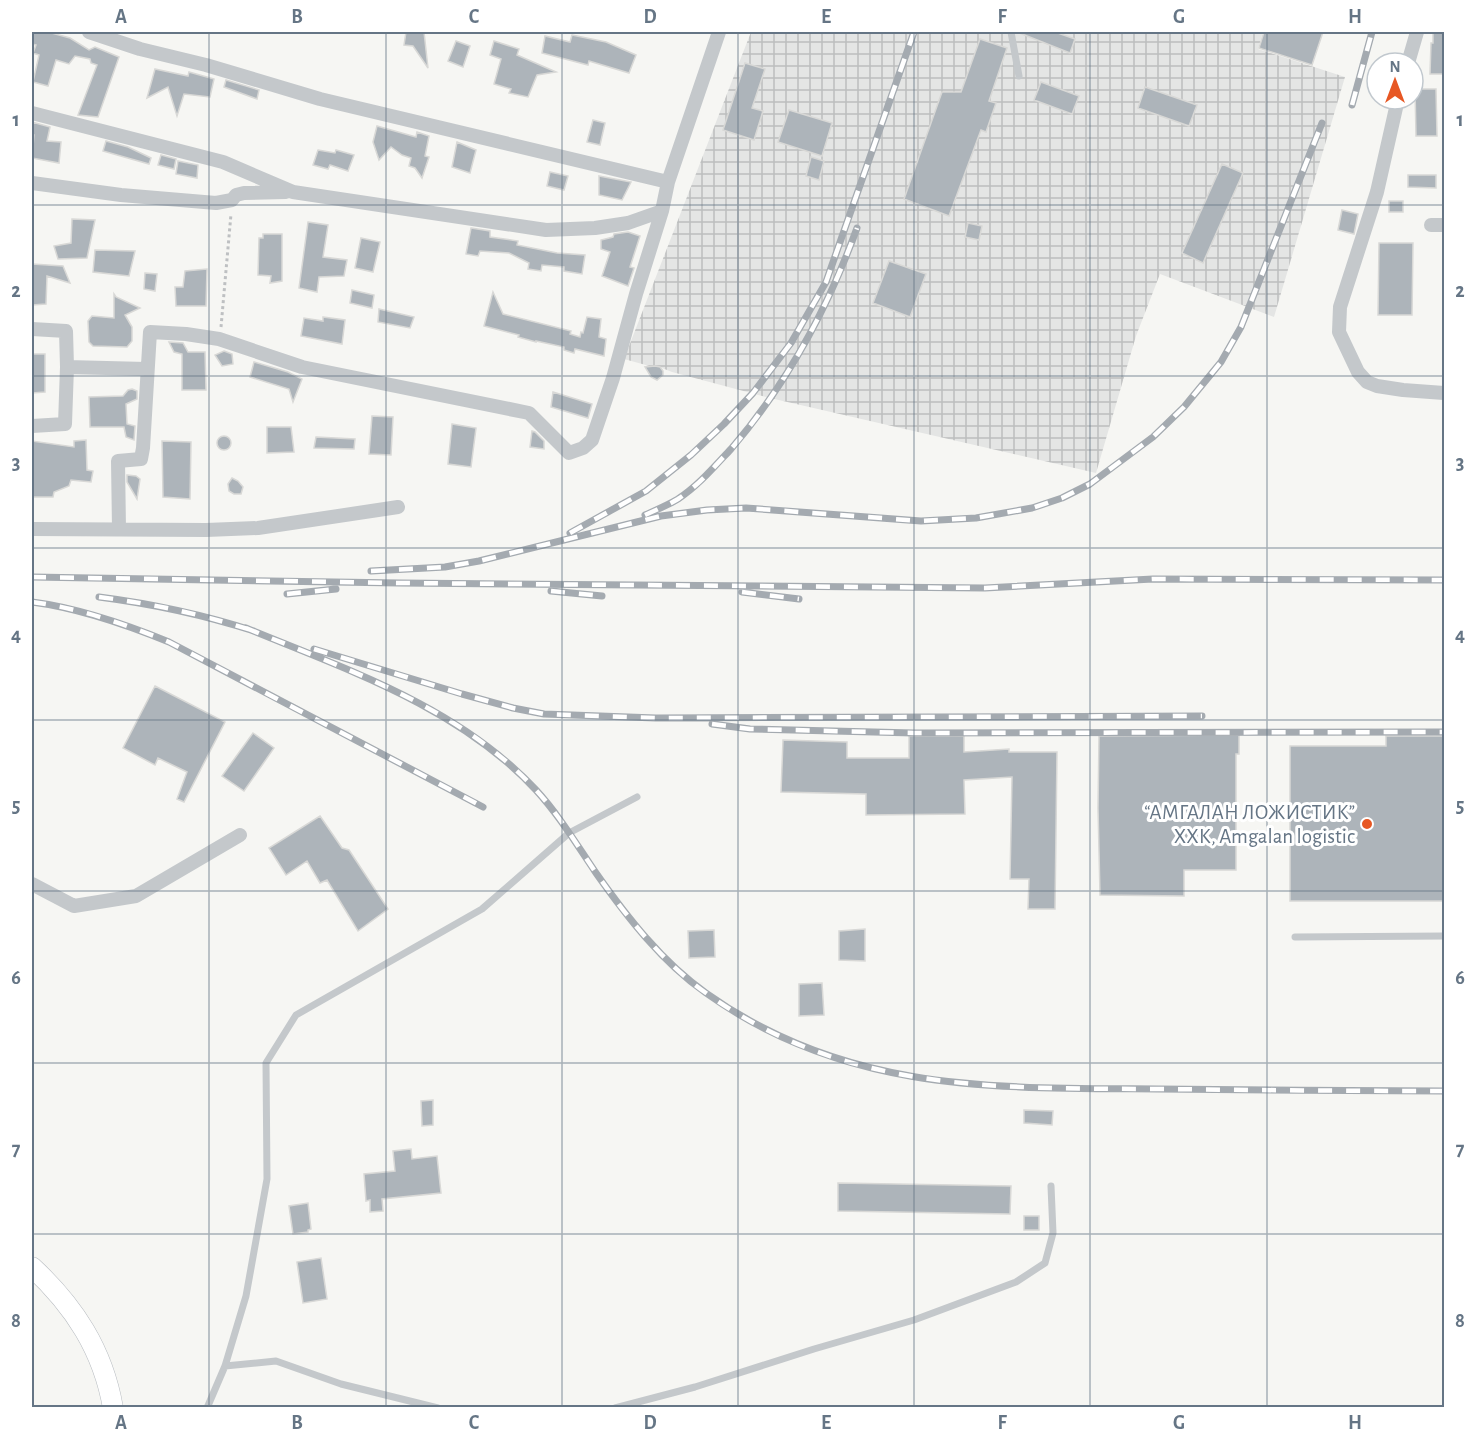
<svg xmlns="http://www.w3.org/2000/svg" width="1476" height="1439" font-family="'Alegreya Sans',sans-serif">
<defs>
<pattern id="industrial-grid" width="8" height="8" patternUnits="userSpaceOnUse" patternTransform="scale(1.5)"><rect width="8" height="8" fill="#e4e5e4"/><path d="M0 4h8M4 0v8" fill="none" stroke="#bcbebe"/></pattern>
</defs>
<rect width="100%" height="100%" fill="#f6f6f3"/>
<path fill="url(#industrial-grid)" d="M751 32H1263L1258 49 1345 77 1274 317 1160 274 1136 336 1096 473 770 398 672 372 657 366 653 367 624 359Z"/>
<path fill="#adb4ba" stroke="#d8d8d6" stroke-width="1.5" d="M32 32H48L70 38 89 50 95 47 119 57 98 117 78 115 97 65 91 63 90 59 75 56 69 64 56 60 48 86 33 82 39 55 33 53 36 45 32 44Z
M406 32H424L428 68 413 46 404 45Z
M1017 32H1055L1075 39 1070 53Z
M1264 32H1323L1312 65 1259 48Z
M1433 32H1444V74H1430L1431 43H1433Z
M572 35 606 42 636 55 629 73 589 61 588 65 542 53 545 36 570 42Z
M980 39 1007 48 989 101 996 103 986 132 981 130 949 216 904 199 942 92H961Z
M456 41 470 46 463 67 448 61Z
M494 41 519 49 517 55 556 72 537 75 528 97 509 93 511 89 494 84 501 59 490 55Z
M745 63 765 69 752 108 763 111 754 140 723 130Z
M155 69 188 76 189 72 214 79 210 97 184 94 177 116 168 87 147 98Z
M226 80 259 90 257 99 224 87Z
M1041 82 1079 96 1072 114 1034 100Z
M1145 87 1197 105 1189 126 1138 108Z
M1415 89H1436L1437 136H1416Z
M789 110 832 123 822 156 778 142Z
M593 120 605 123 600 145 587 142Z
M32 122 50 127 47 141 61 142 59 163 32 158 34 135H32Z
M377 126 416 137 417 132 429 136 425 156 429 157 422 178 415 168 409 166 411 158 402 155 391 147 379 160 373 142Z
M106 141 128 147 151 158 149 164 103 151Z
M457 142 476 150 470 173 452 167Z
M318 150 335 153 336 150 354 155 348 171 330 165 328 169 313 165Z
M161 155 176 159 174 169 158 165Z
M811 157 824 161 819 180 806 176Z
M178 161 198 165 197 178 176 174Z
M1222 164 1243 173 1203 263 1182 253Z
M550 172 568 176 564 190 547 186Z
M1408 175H1436V188L1408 187Z
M599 176 631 182 622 200 599 195Z
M1389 201H1403V212H1389Z
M1342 210 1358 214 1354 234 1338 230Z
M72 219 95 220 87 258 58 259 54 246 71 243Z
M308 222 328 225 323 257 347 260 344 276 319 277 317 292 299 288Z
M968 223 982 226 979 240 965 237Z
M471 228 490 231V237L518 241 517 245 557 253 585 255 582 274 564 271V267L542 265 541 271 528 269 529 263 509 253 480 251 478 256 466 254Z
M628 232 640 236 630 267 634 268 628 286 602 276 610 252 601 249V240L613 237 614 234Z
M263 234H282V281L270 283 271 276 258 275 259 238H263Z
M361 238 380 242 373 272 355 268Z
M1379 243H1413L1412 315H1378Z
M95 250 135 251 129 276 93 272Z
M889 261 926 274 910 317 873 303Z
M32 264 63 266 70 283 47 276 46 304 32 305Z
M207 269 206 306H176L175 287H183L185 271Z
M145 273 157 274 155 291 144 289Z
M352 290 374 295 372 308 350 303Z
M493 292 503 314 571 331 570 334 580 337 581 332 583 333 587 317 601 319 599 337 606 339 604 356 575 349 574 353 564 350V347L536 341V342L518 337 519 335 484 326Z
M114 294 116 297 140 308 125 315 132 327V341L127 347 93 346 89 342 88 321 92 316 114 318Z
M379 309 414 317 410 328 378 322Z
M323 317 345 320 342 344 301 336 304 318 323 321Z
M169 342 183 343 188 352H205L206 390H182V354L174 352Z
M224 351 232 354 233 364 222 366 215 355Z
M32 354H45V392L32 393Z
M254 362 288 372 302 379 293 402 289 389 250 377Z
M655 366 660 367 663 371V375L657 380 651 377 645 367Z
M132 389 137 391V399L126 404 127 424 135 426 134 440 126 437 124 427H90L89 397 123 396 128 390Z
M553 392 592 404 588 418 551 407Z
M372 416 393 417 391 455 369 454Z
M452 424 476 428 471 467 448 464Z
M267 427H291L294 452 267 453Z
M532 431 535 432 544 441V449L530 447Z
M217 443a7 7 0 1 1 14 0a7 7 0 1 1-14 0Z
M316 437 355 439 354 449 314 448Z
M86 440 87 470 93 471 91 482 71 480 69 486 54 492 53 497H32V441L74 447V441Z
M162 441 191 442 190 499 163 497Z
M127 475 136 476 140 479 137 499 127 482Z
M232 478 238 481 243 487 241 494H234L229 491 228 484Z
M155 686 225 722 184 802 177 799 187 772 158 758 155 765 123 748Z
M253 733 274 748 244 791 222 776Z
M1239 735V754H1236V870H1184V896L1100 895 1098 808 1099 736Z
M909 736H964V752L1009 749V752H1057L1055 909H1028L1029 879H1010L1012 777 964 780 965 814 866 815V794L781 792 783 740 847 742V758H909Z
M1386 736H1444V901H1290V746H1386Z
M320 816 342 848 349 850 388 909 358 931 327 880 320 883 307 861 286 875 269 848Z
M865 929V961L839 960V931Z
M714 930 715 957 689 958 688 931Z
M822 983 824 1015 799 1016V984Z
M433 1100V1125L422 1126 421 1101Z
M1024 1110 1053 1111 1052 1125 1024 1123Z
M411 1149 412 1159 437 1156 441 1193 382 1199 383 1211 370 1212V1200L366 1201 364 1174 395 1171 393 1151Z
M838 1183 1011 1186 1010 1214 838 1211Z
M308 1203 311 1229 308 1230V1232L293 1234 289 1206Z
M1024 1216H1039V1230H1024Z
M321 1258 327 1299 303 1303 297 1262Z"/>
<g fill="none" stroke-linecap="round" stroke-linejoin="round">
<g stroke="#b6bbc0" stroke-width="21">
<path id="secondary" d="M32 1267C74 1306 103 1350 113 1408"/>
</g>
<path stroke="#bec0c2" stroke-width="3" stroke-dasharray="3 3" stroke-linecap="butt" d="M221 327 231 214"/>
<path stroke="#c4c8cb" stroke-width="7" d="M1011 32 1019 76
M1295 937 1444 936
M225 1366 276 1361 341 1384 438 1408
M207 1408 225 1366 246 1296 267 1179 266 1063 296 1015 482 909 569 833 637 797
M615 1408 695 1387 814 1349 914 1320 1016 1282 1045 1263 1053 1233 1051 1186"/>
<path stroke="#c4c8cb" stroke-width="14" d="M89 32 140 49 206 65 320 99 668 182
M1408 63 1417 32
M1398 99 1377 192 1340 307 1339 332 1358 372 1367 382 1377 386 1403 390 1444 393
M32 113 223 162 293 192 546 230 595 228 628 223 662 211
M32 183 121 195 216 203 232 200 236 195 244 193 286 192
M1431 225H1444
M32 329 66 331 67 367 146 369
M32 426 65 424 67 367
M32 529 206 530 258 528 398 507
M119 529 118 461 141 459 143 448 150 332 186 334 219 339 302 367 529 413 569 453 583 448 592 440 613 378 636 294 662 211 668 182 719 32
M32 884 74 906 136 896 240 835"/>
<use href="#secondary" stroke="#fff" stroke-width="20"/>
<g stroke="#a4aab0" stroke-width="7">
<path id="rail" d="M1352 105 1372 32
M645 515C656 510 668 505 678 499 698 486 715 466 731 449 787 384 828 308 857 228
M570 533 646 491 691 455 724 424 753 393 791 343 826 282 914 32
M371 571 445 567 479 561 661 516 707 510 746 508 921 521 976 518 1032 508 1062 498 1090 484 1153 437 1184 407 1221 362 1241 327 1322 123
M32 577 399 583 985 588 1153 579 1444 580
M551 591 602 596
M742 592 799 599
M287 594 336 589
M99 597C154 604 201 614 254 631
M32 602C79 608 125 624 169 642L483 807
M246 628C348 670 459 707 536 790 559 815 577 845 596 873 627 917 662 962 706 993 846 1093 995 1088 1158 1089 1253 1090 1349 1091 1444 1091
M314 649 462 694 513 708 544 714 656 718 1202 716
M712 724 750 729 914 733 1444 732"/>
</g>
<use href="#rail" stroke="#fff" stroke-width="4.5" stroke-dasharray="14" stroke-linecap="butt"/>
</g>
<path fill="none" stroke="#657585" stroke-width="1.5" stroke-opacity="0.55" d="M209 32V1408M386 32V1408M562 32V1408M738 32V1408M914 32V1408M1090 32V1408M1267 32V1408M32 205H1444M32 376H1444M32 548H1444M32 720H1444M32 891H1444M32 1063H1444M32 1234H1444"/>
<circle fill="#e75723" stroke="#fff" stroke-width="2" cx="1367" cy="824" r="6"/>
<g text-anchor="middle" stroke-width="6" stroke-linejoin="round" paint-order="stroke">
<g font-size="21" fill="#657585" stroke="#fff" text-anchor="end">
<text x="1355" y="819">“АМГАЛАН ЛОЖИСТИК”<tspan x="1355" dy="24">ХХК, Amgalan logistic</tspan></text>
</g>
</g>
<rect width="1476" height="1439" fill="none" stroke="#ffffff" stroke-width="66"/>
<g transform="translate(1395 81)"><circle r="28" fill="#ffffff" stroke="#c1c8ce" stroke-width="1.5"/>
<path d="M0-4.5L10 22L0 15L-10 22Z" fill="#e75723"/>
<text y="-9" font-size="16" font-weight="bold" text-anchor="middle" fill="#657585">N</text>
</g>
<rect x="33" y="33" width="1410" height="1373" fill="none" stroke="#657585" stroke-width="2"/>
<g font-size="20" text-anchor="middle" font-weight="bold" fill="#657585">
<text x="121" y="23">A</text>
<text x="297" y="23">B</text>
<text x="474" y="23">C</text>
<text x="650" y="23">D</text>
<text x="826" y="23">E</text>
<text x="1002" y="23">F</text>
<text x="1179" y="23">G</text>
<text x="1355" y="23">H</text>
<text x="16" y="126">1</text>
<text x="1460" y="126">1</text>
<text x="16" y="297">2</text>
<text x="1460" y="297">2</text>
<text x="16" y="469">3</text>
<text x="1460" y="469">3</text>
<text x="16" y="641">4</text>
<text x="1460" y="641">4</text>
<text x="16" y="812">5</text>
<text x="1460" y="812">5</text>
<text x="16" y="984">6</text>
<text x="1460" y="984">6</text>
<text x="16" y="1155">7</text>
<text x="1460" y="1155">7</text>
<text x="16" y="1327">8</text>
<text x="1460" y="1327">8</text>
<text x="121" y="1429">A</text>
<text x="297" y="1429">B</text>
<text x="474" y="1429">C</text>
<text x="650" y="1429">D</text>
<text x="826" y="1429">E</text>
<text x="1002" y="1429">F</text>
<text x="1179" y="1429">G</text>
<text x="1355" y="1429">H</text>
</g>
</svg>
